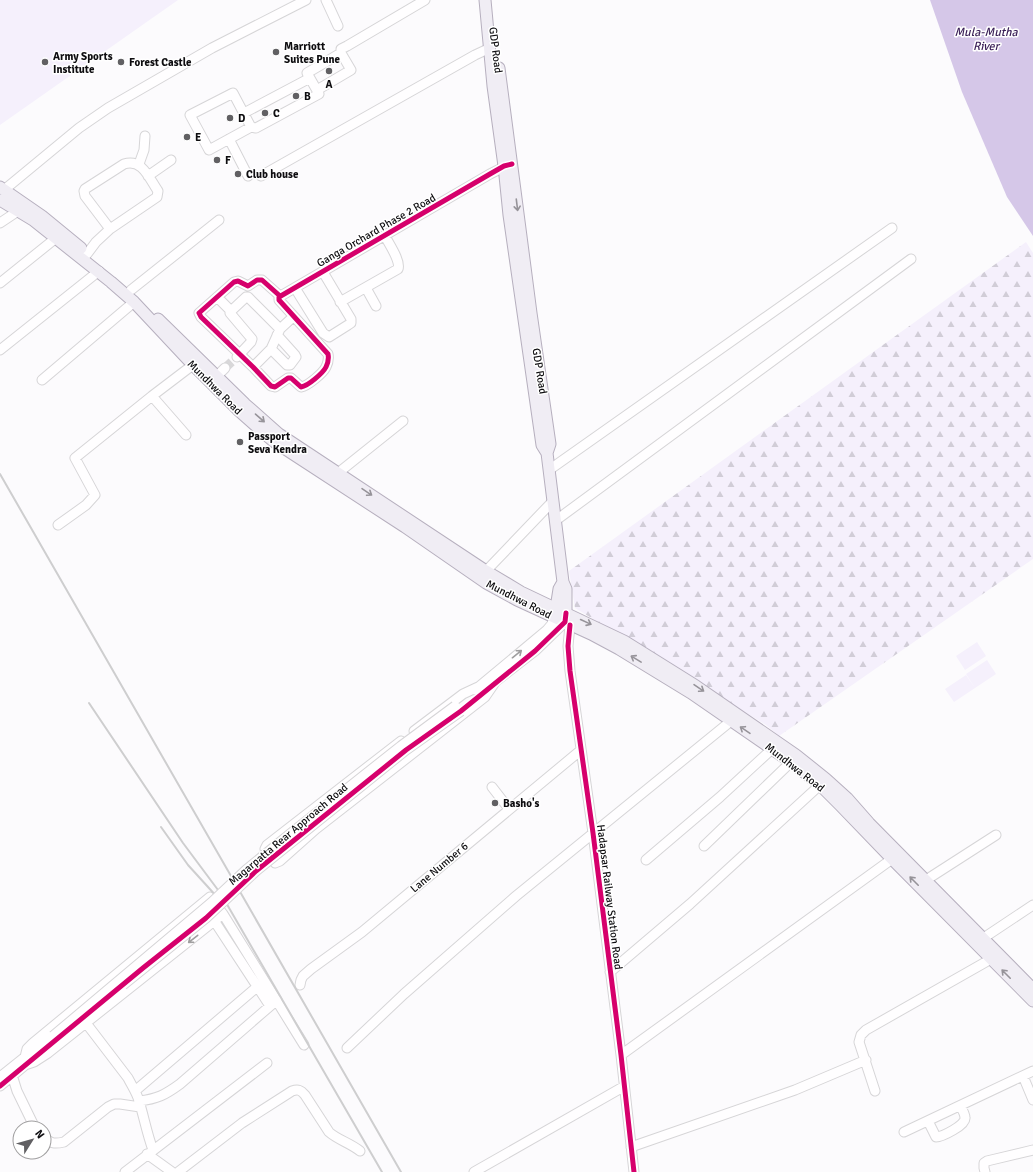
<svg xmlns="http://www.w3.org/2000/svg" width="1033" height="1172" font-family="Signika,sans-serif">
<defs>
<pattern id="forest-firs" width="22" height="20" patternUnits="userSpaceOnUse"><rect width="22" height="20" fill="#f5f0fc"/><path d="M5 1l3.5 6h-7zM16 11l3.5 6h-7z" fill="#d1cdd7"/></pattern>
</defs>
<rect width="100%" height="100%" fill="#fcfbfd"/>
<path fill="#f5f0fc" d="M0 0H178L0 125Z
M977 642 986 656 965 670 956 656Z
M987 660 996 674 975 688 966 674Z
M966 675 975 688 954 702 945 689Z"/>
<path fill="url(#forest-firs)" d="M1026 242 1033 253V559L779 736 766 725 575 608 569 571Z"/>
<path fill="#d5c7e8" d="M930 0H1033V236L1007 197 962 92Z"/>
<g fill="none" stroke-linecap="round" stroke-linejoin="round">
<path stroke="#d8d7d9" stroke-width="9" stroke-dasharray="9 4.5" stroke-linecap="butt" d="M225 368 237 357"/>
<g stroke="#d6d5d7" stroke-width="11">
<path id="minor" d="M326 0 338 26
M317 90 351 70 341 53
M233 93 251 127 209 150 190 115Z
M244 113 310 78
M251 127 256 128 319 94 307 73 341 53V49L347 46 425 0
M229 139 248 176
M139 164 144 150 145 136
M148 176 171 160
M261 176 475 55 490 48
M4 190 79 128 108 108 212 48 306 0
M0 223 18 211
M87 254 96 242 110 229 85 196 84 191 85 189 124 164C142 158 149 178 158 191L157 197 110 229
M0 283 56 238
M295 288 323 333 329 337 348 325 351 323V319L323 272
M366 288 376 306
M131 290 219 220
M280 296 262 280H257L248 286 238 281 234 282 199 313 201 317 253 367 271 386 275 387 288 378H291L301 387C308 386 323 373 326 367 328 363 329 359 328 354L279 300V297L490 174 508 165
M217 297 231 311
M340 302 398 269C401 261 389 244 385 236
M271 349 287 365H290L296 357 295 355 277 335
M0 350 99 271
M237 357 251 342 252 339 230 313 231 311 246 297H248L280 329
M253 367 271 349 280 329 293 317
M217 376 225 368
M42 380 134 302
M152 396 186 435
M549 470 892 228
M338 473 403 421
M555 521 911 259
M58 525 86 505 95 495 75 458 152 396 198 361
M486 571 553 501
M570 625 568 646 570 671 593 833 621 1055 634 1172
M491 685 535 651 565 622 566 616
M475 690 547 630 552 624 555 611
M414 731 463 694 478 687
M401 741 267 845 265 849 275 863 280 861 316 829 485 697 496 681
M492 787 509 809
M704 846 791 762
M646 860 720 797 772 749
M926 880 996 835
M215 922 270 1006
M979 941 1033 905
M610 972 690 904 820 785
M300 985 301 980 303 976 311 969 362 932 581 750
M86 1023 128 1078C132 1086 137 1093 139 1101 144 1117 147 1134 153 1150
M347 1048 404 994 516 896 731 721
M621 1055 892 859
M25 1057 27 1049 33 1043 210 897 223 914 304 1045
M25 1065 34 1062 48 1053 223 914
M12 1075 17 1091 35 1128
M1023 1076 1033 1100
M0 1077 25 1057 53 1036
M0 1086 30 1061
M135 1091 257 987
M875 1091 859 1042 861 1035 866 1030 991 959
M139 1101C157 1099 165 1095 180 1084L277 1000
M928 1121 936 1137C942 1137 966 1125 965 1118 965 1114 962 1109 960 1106
M904 1132 1033 1071
M44 1137C51 1144 55 1144 64 1142L108 1107 114 1104H120L140 1107
M631 1147 795 1090 866 1060
M147 1154 172 1172
M125 1172 267 1063
M178 1172 242 1123 292 1091C298 1089 301 1090 305 1095L329 1132C338 1140 350 1143 360 1151
M474 1172 623 1087
M985 1172 984 1168V1163L987 1161 1033 1150"/>
</g>
<g stroke="#b6afbe" stroke-width="13">
<path id="major" d="M485 0 493 86 504 166 509 215 542 445 547 453 563 582 566 589V613
M499 68 531 313 550 444 547 453
M0 187 42 216 81 248
M0 200 33 220 111 282 134 302 193 365 239 411 273 441 405 527 486 583 517 600 591 634 619 649 691 693 791 762 820 785 840 805 892 859 1033 1001
M158 319 245 404 279 434 486 571 521 592 624 641 696 686 796 755 826 779 847 798 869 823 1033 989
M556 608 559 589 563 582"/>
</g>
<use href="#minor" stroke="#fffeff" stroke-width="9"/>
<use href="#major" stroke="#f0edf4" stroke-width="11"/>
<path stroke="#cececf" stroke-width="2" d="M0 474 401 1172
M89 703 183 843 221 894 382 1172
M161 827 188 865 218 898"/>
<g stroke="#d6d5d7" stroke-width="11" stroke-linecap="butt">
<path id="minor-bridge" d="M123 985 206 918 256 871 406 750 461 711
M53 1036 211 903 246 870 290 834 401 746 455 706"/>
</g>
<use href="#minor-bridge" stroke="#fffeff" stroke-width="9"/>
<g stroke="#fff" stroke-width="8">
<path id="cycleway" d="M280 296 262 280H257L248 286 238 281 234 282 199 313 201 317 253 367 271 386 275 387 288 378H291L301 387C308 386 323 373 326 367 328 363 329 359 328 354L279 300V297L490 174 504 166 512 164
M570 625 568 646 570 671 593 833 621 1055 634 1172
M0 1086 143 968 206 918 256 871 406 750 461 711 535 651 565 622 566 613"/>
</g>
<use href="#cycleway" stroke="#d6006c" stroke-width="5"/>
</g>
<defs><path id="oneway-shaft" d="M-6 0H5M1.5-3L5.5 0L1.5 3" fill="none" stroke-width="1.6" stroke-linecap="round" stroke-linejoin="round"/></defs>
<g stroke="#969399">
<use href="#oneway-shaft" transform="translate(517 205) rotate(83)"/>
<use href="#oneway-shaft" transform="translate(260 418) rotate(41)"/>
<use href="#oneway-shaft" transform="translate(367 492) rotate(34)"/>
<use href="#oneway-shaft" transform="translate(586 622) rotate(25)"/>
<use href="#oneway-shaft" transform="translate(636 659) rotate(-149)"/>
<use href="#oneway-shaft" transform="translate(699 688) rotate(34)"/>
<use href="#oneway-shaft" transform="translate(745 730) rotate(-146)"/>
<use href="#oneway-shaft" transform="translate(914 881) rotate(-135)"/>
<use href="#oneway-shaft" transform="translate(1006 974) rotate(-135)"/>
</g>
<g stroke="#9f9e9f">
<use href="#oneway-shaft" transform="translate(517 654) rotate(-39)"/>
<use href="#oneway-shaft" transform="translate(193 939) rotate(142)"/>
</g>
<g fill="#616063" stroke="#fff" stroke-width="1.5">
<circle cx="276" cy="52" r="4"/>
<circle cx="45" cy="62" r="4"/>
<circle cx="121" cy="62" r="4"/>
<circle cx="329" cy="71" r="4"/>
<circle cx="296" cy="96" r="4"/>
<circle cx="265" cy="113" r="4"/>
<circle cx="230" cy="118" r="4"/>
<circle cx="187" cy="137" r="4"/>
<circle cx="217" cy="160" r="4"/>
<circle cx="238" cy="174" r="4"/>
<circle cx="240" cy="442" r="4"/>
<circle cx="495" cy="803" r="4"/>
</g>
<g text-anchor="middle" stroke-width="3" stroke-linejoin="round" paint-order="stroke">
<g font-size="11" font-weight="bold" fill="#0e0d10" stroke="#fff" text-anchor="start">
<text x="284" y="50">Marriott<tspan x="284" dy="13">Suites Pune</tspan></text>
<text x="53" y="60">Army Sports<tspan x="53" dy="13">Institute</tspan></text>
<text x="129" y="66">Forest Castle</text>
<text x="329" y="88" text-anchor="middle">A</text>
<text x="304" y="100">B</text>
<text x="273" y="117">C</text>
<text x="238" y="122">D</text>
<text x="195" y="141">E</text>
<text x="225" y="164">F</text>
<text x="246" y="178">Club house</text>
<text x="248" y="440">Passport<tspan x="248" dy="13">Seva Kendra</tspan></text>
<text x="503" y="807">Basho's</text>
</g>
<g font-size="11" fill="#0e0d10" stroke="#fff">
<text transform="translate(496 50) rotate(83)" y="4">GDP Road</text>
<text transform="translate(376 230) rotate(-30)" y="4">Ganga Orchard Phase 2 Road</text>
<text transform="translate(540 371) rotate(81)" y="4">GDP Road</text>
<text transform="translate(215 387) rotate(45)" y="4">Mundhwa Road</text>
<text transform="translate(519 599) rotate(27)" y="4">Mundhwa Road</text>
<text transform="translate(795 767) rotate(38)" y="4">Mundhwa Road</text>
<text transform="translate(288 834) rotate(-40)" y="4">Magarpatta Rear Approach Road</text>
<text transform="translate(439 867) rotate(-40)" y="4">Lane Number 6</text>
<text transform="translate(610 897) rotate(83)" y="4">Hadapsar Railway Station Road</text>
</g>
<g font-size="12" font-style="italic" fill="#391e56" stroke="#fff">
<text x="986" y="36">Mula-Mutha<tspan x="986" dy="14">River</tspan></text>
</g>
</g>
<g transform="translate(32 1140) rotate(53)"><circle r="19" fill="#ffffff" stroke="#9f9e9f"/>
<path d="M0-3L7 15L0 10L-7 15Z" fill="#616063"/>
<text y="-6" font-size="11" font-weight="bold" text-anchor="middle" fill="#0e0d10">N</text>
</g>
</svg>
